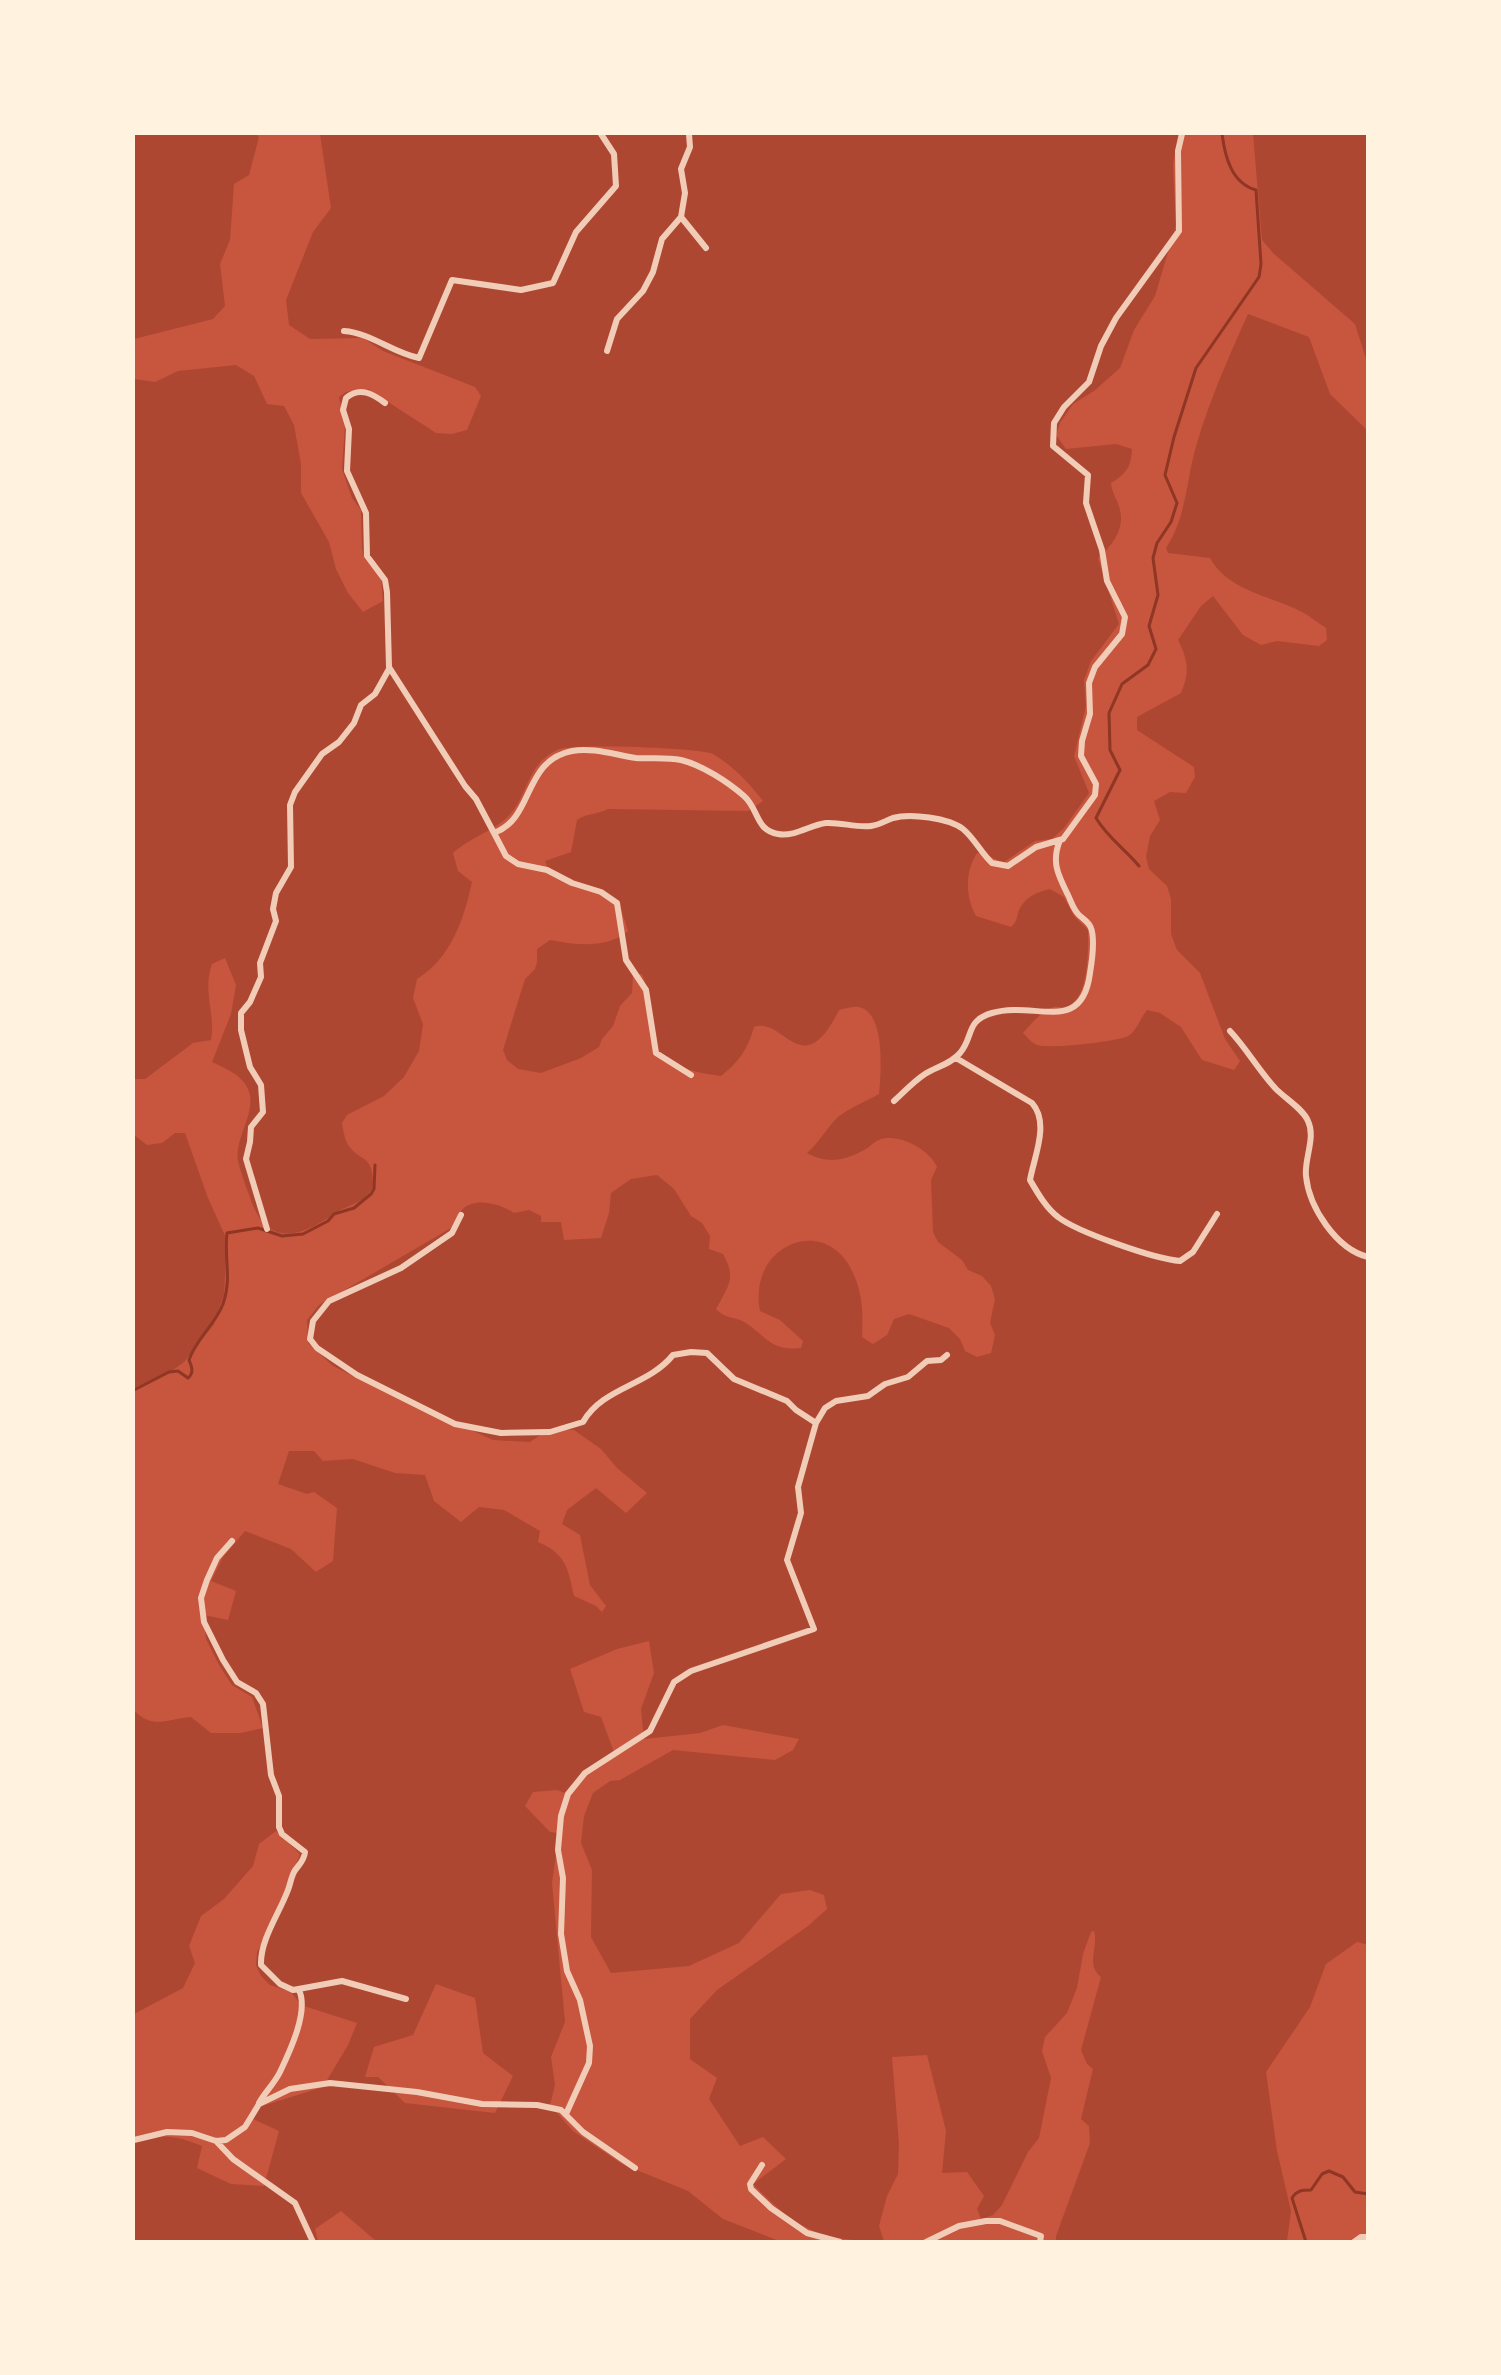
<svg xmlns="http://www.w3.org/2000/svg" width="1501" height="2375" font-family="'DejaVu Sans',sans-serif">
<rect width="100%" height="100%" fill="#c8553d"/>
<path fill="#ae4732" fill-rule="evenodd" d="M134 134H256L259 137 249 175 234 184 230 240 220 264 225 306 213 319 134 339Z
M320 134H1178L1173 165 1176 225 1155 296 1134 330 1120 368 1094 391 1073 404 1060 423 1056 435 1066 449 1116 444 1132 449C1131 467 1127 473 1111 483 1112 494 1118 500 1120 510 1125 530 1111 547 1098 558L1119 624 1091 661 1084 680 1086 706 1074 756 1089 793 1064 828 1052 839 1035 841 1004 862C993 860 989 853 977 853 965 872 965 896 976 916L1011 927C1018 921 1016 918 1019 910 1025 897 1037 892 1050 889L1064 897 1074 916 1088 930C1088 949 1090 1001 1065 1007 1061 1008 1056 1005 1051 1008 1040 1013 1031 1024 1023 1033 1027 1037 1032 1043 1037 1045 1048 1049 1117 1042 1128 1036 1136 1032 1141 1017 1147 1010L1160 1013 1181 1027 1202 1060 1234 1070 1240 1061 1225 1039 1200 973 1177 950 1171 934V899L1167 886 1149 869 1146 857 1150 836 1160 820 1154 801 1170 792 1186 793 1195 777 1194 767 1137 730V717L1181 693C1190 672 1188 660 1178 640L1201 606 1213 596 1243 635 1261 645 1277 641 1319 646 1327 640 1326 628C1318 623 1310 616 1302 612 1271 596 1228 591 1210 558L1168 553 1166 548C1187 517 1186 479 1197 443 1210 399 1229 356 1248 314L1309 337 1330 394 1368 431V1945L1357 1942 1326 1964 1310 2007 1266 2072 1277 2151 1291 2211 1287 2241H1056V2236L1090 2143 1089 2126 1081 2119 1093 2069 1087 2064 1081 2050 1101 1977C1085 1964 1099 1947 1094 1931L1091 1932 1083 1954 1077 1988 1067 2013 1045 2037 1042 2051 1051 2078 1039 2138 1028 2152 1002 2205 993 2215 981 2219 977 2209 984 2196 967 2172 942 2173 946 2131 927 2055 892 2057 899 2144 898 2174 887 2196 879 2226 884 2241C820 2241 797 2230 753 2184L786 2159 763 2137 740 2146 709 2099 717 2078 690 2059V2019L717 1990 808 1926 827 1909 824 1895 810 1890 781 1894 739 1943 689 1966 611 1973 591 1937 592 1870 581 1843 584 1816 593 1793 610 1781 620 1780 673 1750 775 1760 793 1750 799 1739 723 1725 700 1733 644 1739 641 1709 654 1673 649 1641 617 1649 570 1669 584 1712 601 1717 614 1752 581 1778 571 1795 557 1790 533 1792 525 1806 550 1832 559 1833 552 1883 565 2022 551 2057 555 2085 550 2105 573 2131 622 2164 688 2191 723 2219 779 2241H376L341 2211 315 2229 318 2241H134V2143C156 2132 179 2136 202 2146L197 2168 231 2184 264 2186 279 2131 251 2118 256 2108 323 2087 348 2045 357 2023 301 2005 291 1992 270 1985 261 1976 256 1965 257 1952 273 1924 300 1854 276 1831 259 1844 253 1866 224 1899 201 1916 189 1946 195 1963 183 1988 134 2014V1710C152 1730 167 1719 191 1717L211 1733H241L263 1728 252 1697 232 1685 219 1665 206 1639 204 1615 228 1620 236 1591 211 1581 223 1557 245 1531 291 1549 316 1572 333 1561 337 1508 314 1492 307 1494 278 1484 289 1451H314L323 1461 353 1459 395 1473 425 1475 434 1501 461 1522 479 1507 504 1510 540 1531 538 1542C566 1554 568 1568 574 1596L596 1606 602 1612 606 1606 590 1585 580 1535 562 1524 567 1510 596 1488 626 1513 647 1493 617 1468 601 1449 574 1430 549 1429 530 1442 493 1440 353 1376 333 1366 308 1343 307 1320 319 1305 451 1228C455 1222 459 1212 464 1208 478 1197 502 1205 514 1213L529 1210 541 1216V1222H561L564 1240 601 1238 609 1213 611 1193 631 1179 657 1175 674 1189 691 1216 702 1223 710 1236 709 1249 723 1254C737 1279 728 1286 716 1309 727 1320 735 1316 746 1323 768 1338 770 1351 801 1348L803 1341 780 1320 760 1311C747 1245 826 1212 853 1273 863 1294 863 1315 862 1337L873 1344 887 1335 894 1319 909 1314 949 1328 960 1339 965 1351 977 1357 991 1353 995 1335 990 1323 995 1299 991 1286 982 1276 968 1270 962 1260 938 1242 933 1232 931 1180 937 1167C930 1150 898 1132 879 1140 873 1142 869 1148 864 1150 844 1161 827 1164 807 1153 819 1143 828 1126 838 1117 851 1107 865 1102 879 1094 881 1073 886 1011 858 1007 852 1006 845 1009 839 1010 802 1085 784 1016 754 1027 748 1049 738 1063 721 1076 699 1073 669 1068 657 1048L648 991 642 974 633 975 632 993 620 1006 613 1026 602 1039 599 1047 581 1058 541 1073 518 1069 507 1060 503 1050 525 979 535 969 537 962V949L550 940C576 945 606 949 628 931L619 903 548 869 545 861 571 852 577 820C586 813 597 815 608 809L748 811 763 801C749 783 732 765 713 754 700 748 570 743 557 750 528 764 529 790 512 812 499 829 470 837 453 853L458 871 472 882C464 919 451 958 417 979L413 998 423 1024 419 1051 404 1077 384 1096 347 1115 342 1123C343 1129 344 1137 347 1143 359 1164 374 1151 373 1188 359 1207 347 1204 332 1215 307 1233 274 1247 256 1212 252 1204 239 1168 238 1160 234 1138 258 1111 248 1089 241 1074 226 1069 212 1062L231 1014 236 985 225 958 212 964C202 993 216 1013 211 1040L193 1043 145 1079H134V379L155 382 178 371 236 365 254 376 267 404 284 406 294 425 301 464V493L329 542 336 569 348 593 363 612 383 601 381 578 365 559 362 549 361 510 352 498 342 469 345 426 339 397 346 392 368 389 436 433 452 434 467 430 481 396 475 387 383 351 363 338 310 339 289 325 286 300 313 232 331 208ZM436 1984 475 1998 483 2053 513 2076 495 2113 405 2103 378 2077H365L374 2047 413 2035Z
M1253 134H1367V362L1355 324 1273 253 1262 240Z
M175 1133H185L208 1198 227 1240 224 1294 214 1324 184 1362 173 1370 134 1388V1135L147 1145 162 1143Z"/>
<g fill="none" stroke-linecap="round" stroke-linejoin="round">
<path stroke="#8f3625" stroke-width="3" d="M1139 866C1125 849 1107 837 1096 818L1120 770 1110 750 1109 713 1122 684 1148 665 1156 649 1149 626 1158 595 1153 558 1157 543 1171 522 1177 503 1165 475 1174 437 1196 368 1259 277 1261 264 1256 190C1231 183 1225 156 1222 134
M134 1390 169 1372 178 1371 188 1378C194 1373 192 1367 189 1360 196 1339 215 1325 223 1304 232 1279 224 1258 227 1233L258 1228 282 1236 303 1234 328 1221 334 1214 354 1208 371 1194 374 1189 375 1165
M1306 2242 1292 2198C1297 2190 1303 2190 1311 2190L1322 2174 1329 2171 1343 2177 1355 2192 1368 2194"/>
<path stroke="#f1ccb7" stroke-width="6" d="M681 217 706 248
M344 331C371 333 393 353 419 358L452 280 521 290 553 283 576 232 616 186 614 154 601 134
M607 351 617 319 643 291 653 272 662 239 681 217 685 193 681 169 690 147 689 134
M385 403C373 394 360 386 346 398L343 410 349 429 347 471 366 513 367 556 385 580 387 592 389 667 465 786 476 799 494 833C535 818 522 761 572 751 593 747 615 755 636 758 650 759 666 757 681 760 702 765 728 782 744 796 759 809 755 830 778 834 795 837 810 825 826 823 841 822 856 828 871 826 879 825 885 821 893 818 910 813 949 818 963 829 975 839 981 853 992 863L1008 866 1036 847 1063 839 1095 795 1096 784 1081 756 1082 741 1090 714 1089 683 1095 667 1122 634 1125 617 1107 581 1102 550 1086 503 1088 475 1053 446 1054 423 1064 407 1089 382 1101 346 1116 318 1179 231 1178 151 1182 134
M494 833 506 856 518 864 547 870 572 883 601 892 617 903 626 960 646 990 656 1053 691 1075
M1230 1031C1247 1049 1259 1071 1276 1089 1286 1099 1303 1109 1308 1121 1316 1138 1304 1159 1306 1176 1309 1207 1336 1249 1368 1257
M956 1058 1032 1103C1050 1123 1034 1157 1030 1180 1037 1192 1046 1208 1058 1217 1077 1232 1155 1259 1180 1261L1193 1252 1217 1214
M894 1101C904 1092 914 1081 925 1074 936 1067 951 1064 960 1053 974 1037 965 1021 992 1013 1034 1000 1082 1036 1090 973 1092 961 1095 939 1091 928 1089 922 1083 919 1079 915 1073 909 1071 901 1068 895 1058 875 1051 862 1060 840
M461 1215 452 1233 401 1268 329 1301 313 1321 310 1339 317 1348 357 1375 455 1424 501 1433 550 1432 583 1422C603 1387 648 1386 673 1355L691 1352 707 1353 734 1379 787 1401 796 1410 816 1423
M267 1229 246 1159 250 1142 251 1127 263 1112 261 1085 250 1067 241 1030V1013L250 1002 261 977 260 963 276 921 273 909 276 893 291 867 290 805 295 792 322 754 339 742 354 723 361 705 375 694 389 669
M232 1541 217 1558 207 1580 201 1598 204 1622 223 1660 237 1682 256 1693 263 1704 271 1775 279 1796V1827L282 1834 305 1852C304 1862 298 1865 294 1872 291 1878 290 1885 288 1890 279 1914 260 1940 261 1965L280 1984 293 1990 342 1981 406 1999
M259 2103C265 2092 274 2084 280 2072 290 2051 309 2011 299 1990
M566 2114 589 2063 590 2046 580 2000 567 1971 561 1934 563 1878 558 1850 561 1816 568 1794 585 1773 650 1731 674 1682 691 1671 814 1629 787 1560 801 1513 798 1487 816 1423 825 1408 836 1401 868 1396 885 1384 908 1377 927 1361 941 1360 947 1355
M134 2140 167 2132 192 2133 216 2141 226 2140 245 2127 259 2104 290 2089 330 2083 417 2092 482 2104 537 2105 561 2110 583 2132 635 2168
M216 2141 233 2159 295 2203 313 2242
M762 2165 750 2184 751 2189 771 2208 807 2233 840 2242
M926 2242 959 2226 986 2221H1000L1041 2236 1040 2242
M1354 2242 1361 2237H1368"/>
</g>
<rect width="1501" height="2375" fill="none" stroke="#fff3e0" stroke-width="270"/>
</svg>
